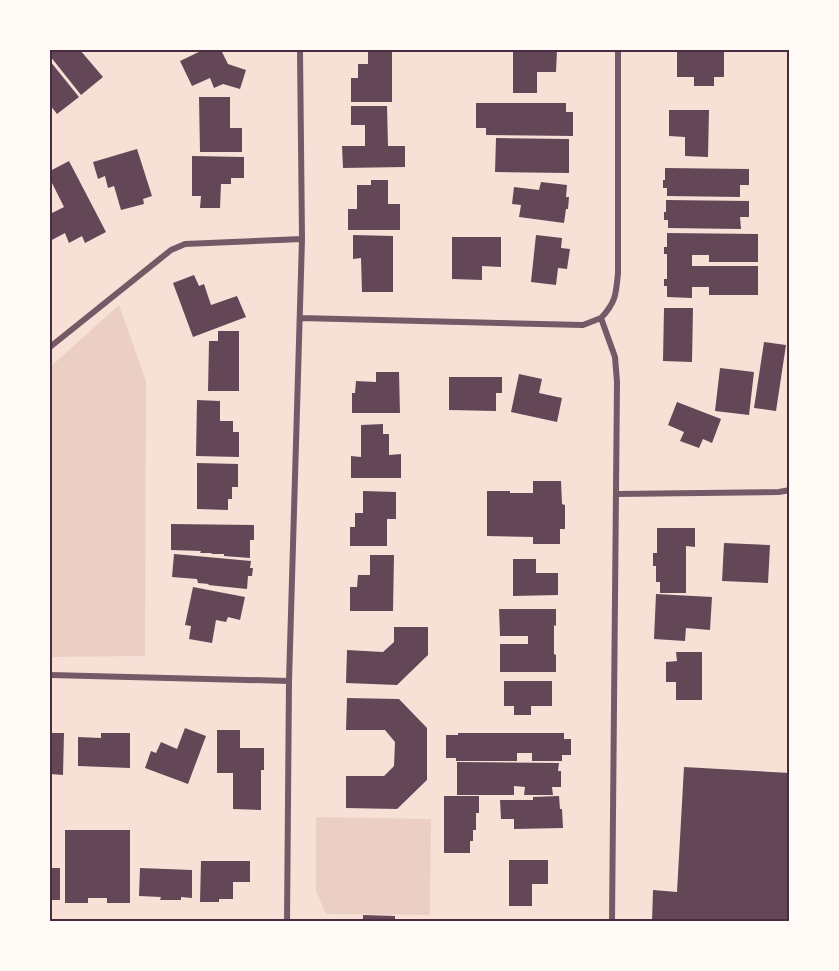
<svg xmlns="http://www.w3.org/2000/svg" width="839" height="971" font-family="Quicksand,sans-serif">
<rect width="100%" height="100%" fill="#f7e1d7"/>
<path fill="#ebcfc5" d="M119 305 146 381 145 656 50 657V367Z
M316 817 431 819 430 915 326 914 316 891Z"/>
<path fill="#644757" d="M50 50H80L103 77 81 95 50 56Z
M203 50H221L228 64 246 70 240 89 223 84 214 88 210 78 192 86 180 61Z
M368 50H392V102H351V78H358V64H368Z
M513 50H557L556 72H537V93H513Z
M677 52H724V77H714V86H694V77H677Z
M50 61 79 97 57 114 50 105Z
M199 97H230V128H242V152H200Z
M476 103H566V112H573V136L486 135V128H476Z
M351 106H387L388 146H405V167L343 168 342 146H365V125H351Z
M669 110H709L708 157 685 156V137L669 136Z
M496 138 569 139V173L495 172Z
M137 149 152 196 143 199 144 204 121 210 114 186 108 188 105 176 98 179 93 162Z
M192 156 244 157V178H231V184H221L220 208H200L201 196H192Z
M69 161 106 232 85 243 82 236 69 243 65 233 50 241V214L64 207 50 179V171Z
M665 168 749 169V185H740V197L667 196V188H663V180H665Z
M371 180H388V204H400V230H348V209H357V185H371Z
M541 182 567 185 566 197H569L568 209H566L564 223 519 217 521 205 512 204 514 187 539 190Z
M666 200 749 201V217H740L741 229 668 228V220H664V212H666Z
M667 233 758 234V262H709V255H692V266H758V295H709V287H692V298L667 297V286H664V279H667V254H664V247H667Z
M353 235 393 236V292H362L361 258 353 259Z
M536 235 562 238 561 248 570 249 567 269 558 268 556 285 531 282Z
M452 237H501V267L482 266V280L452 279Z
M194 275 199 286 204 284 211 305 237 296 246 317 193 337 173 283Z
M664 308H693L692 362 663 361Z
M218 331H239V391H208L209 341H218Z
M764 342 786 345 776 411 754 408Z
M720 368 754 372 749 415 715 411Z
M376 372H399L400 413H352V393H355L356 381 376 382Z
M519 374 542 379 539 393 562 398 557 422 511 412Z
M449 377H502V393H496V411L449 410Z
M197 400 220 401V421H233V432H239V457L196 456Z
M677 402 721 419 712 443 703 439 699 448 680 441 684 432 668 425Z
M383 424V434H389V455L401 454V478H351V456L361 457V425Z
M197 463 238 464V487H232V499H228V510L197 509Z
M533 481H561L562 504 565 505V529H560V544H533V537L487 536V491H510V493H533Z
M363 491 396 492V519H387V546H350V527H355V513H363Z
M171 524 254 525V540H250V558L224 556V554H212L211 553H200L201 551 171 550Z
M657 528H695V547L686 546V593H660V582H656V566H653V553H657Z
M724 543 770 545 768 583 722 581Z
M174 554 251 561 250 568H253L252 576H248L247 589 208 585 209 584 198 583 197 579 172 577Z
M370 555H394L393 611H350V587H357L358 575H370Z
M513 559H536V573H558V595L513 596Z
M193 587 245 597 240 620 228 617 226 622 216 620 212 643 189 639 191 626 185 625Z
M656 594 712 597 710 630 686 628 685 641 654 639Z
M499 609H556V626L554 625V654L556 655V672H500V644H528V636H500Z
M394 627H428V655L397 685 346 683 347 650 383 652 394 642Z
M676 652H702V700H676V682H666V662L677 661Z
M504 681H552V706H531V715H514V706H504Z
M347 698 399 699 427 728V780L397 809 346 808V776H384L394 766 395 742 385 730H346Z
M185 728 206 736 188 784 145 768 151 751 156 753 161 742 177 749Z
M217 730H240V748H264V770H261V810L233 809V773H217Z
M50 733H64L63 775 50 774Z
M101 733H130V768L78 766V737L101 738Z
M458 733H564V739H571V755H562V761H532V753H517V761H456V758H446V735H458Z
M457 762 559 763 558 771H561V787H552L553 795H524L525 787 514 786V795H457Z
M684 767 790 773V922H652L653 890 677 892Z
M444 796H479V813H476V830H473V841H470V853H444Z
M559 796 560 809H562L563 828 514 829V819H501L500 800H533V797Z
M65 830H130V903H107V898H88V903H65Z
M509 860H548V884H532V906H509Z
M201 861H250V882H233V899H219V902H200Z
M50 868H60V900H50Z
M140 868 192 870V898L181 897V900H160L161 897 139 896Z
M363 915 395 916V922H363Z"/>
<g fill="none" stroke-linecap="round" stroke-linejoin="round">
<path stroke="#755966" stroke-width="6" d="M300 318 583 325 601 318
M50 347 171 250 185 244 302 239
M616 494 779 492 790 490
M50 675 289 681
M287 922 289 681 302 239 300 50
M612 922 617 382 615 357 601 318C616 302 616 294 618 273V50"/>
</g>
<rect width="839" height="971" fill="none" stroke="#fffaf5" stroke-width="102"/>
<rect x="51" y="51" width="737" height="869" fill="none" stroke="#4a2c40" stroke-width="2"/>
</svg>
